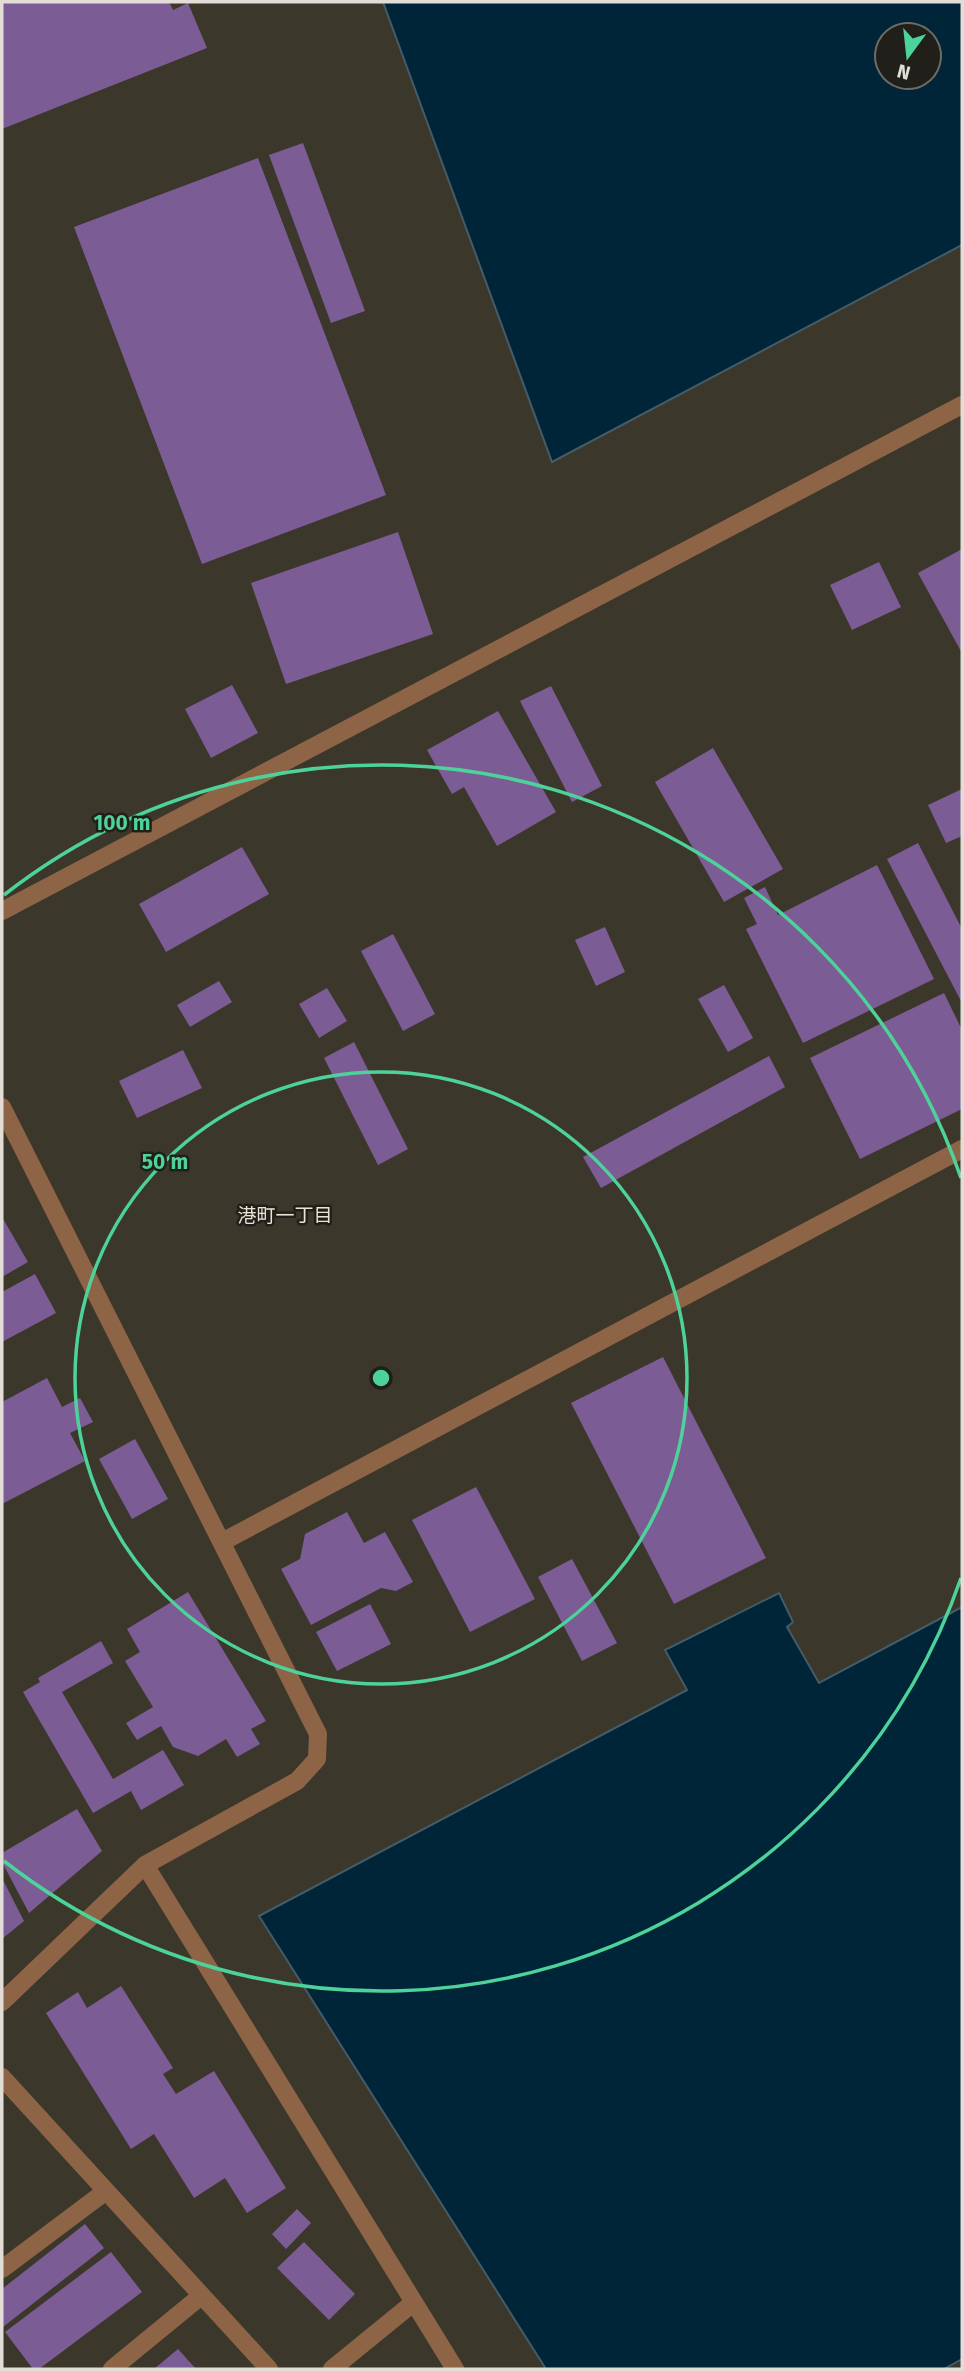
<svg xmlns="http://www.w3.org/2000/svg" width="964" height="2371" font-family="'Fira Sans','Noto Sans JP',sans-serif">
<rect width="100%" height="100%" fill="#3c372b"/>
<path fill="#002438" stroke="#445c68" stroke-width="2" fill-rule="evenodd" d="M383 2H962V245L552 462ZM887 35H929V77H887Z
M779 1593 793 1622 787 1627 819 1683 962 1607V2359L944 2369H546L259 1916 687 1690 665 1650Z"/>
<path fill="#7c5c95" d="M2 2H169L173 10 188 3 207 48 2 129Z
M303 143 365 311 331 323 269 155Z
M258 158 386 495 202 564 74 227Z
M398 532 433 634 286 684 251 583Z
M962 549V653L918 573Z
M879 562 901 607 852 630 830 585Z
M232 685 258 733 211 758 185 709Z
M551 686 602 786 572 802 520 701Z
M498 711 556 812 497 846 464 787 452 794 427 750Z
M713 748 783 869 724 902 655 782Z
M962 789V836L946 843 928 805Z
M918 843 962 929V1003L887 859Z
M242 847 269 894 166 952 139 904Z
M877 865 934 979 803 1043 746 929 757 924 744 898 765 887 778 915Z
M605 927 625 972 596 986 575 940Z
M393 934 435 1014 403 1031 361 951Z
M219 981 232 1002 190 1027 177 1005Z
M724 985 753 1038 728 1052 698 999Z
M327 988 347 1021 319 1038 299 1004Z
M944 993 962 1030V1109L860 1159 810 1058Z
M354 1042 408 1149 378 1165 324 1058Z
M183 1050 202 1088 137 1118 119 1081Z
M769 1056 785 1087 601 1188 583 1157Z
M2 1217 28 1262 2 1277Z
M35 1274 56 1313 2 1342V1292Z
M663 1357 766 1558 674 1604 571 1403Z
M47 1378 62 1407 80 1398 93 1422 70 1433 85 1461 2 1504V1402Z
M135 1439 168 1499 132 1519 99 1459Z
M476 1487 535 1599 470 1632 412 1520Z
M347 1512 364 1543 385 1532 413 1582 396 1591 381 1588 311 1625 281 1569 300 1559 305 1534Z
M572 1559 617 1643 582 1661 538 1577Z
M188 1592 266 1721 251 1729 260 1744 237 1757 226 1739 198 1756 173 1747 161 1726 137 1740 126 1723 153 1707 125 1661 140 1652 127 1629Z
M370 1604 391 1644 337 1671 316 1632Z
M101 1641 113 1663 62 1692 113 1779 163 1750 184 1785 141 1810 131 1791 93 1813 23 1692 40 1682 38 1678Z
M77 1809 102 1851 29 1913 2 1862V1853Z
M2 1878 24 1921 2 1939Z
M121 1986 173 2068 163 2074 176 2094 214 2071 286 2188 247 2213 225 2178 194 2198 154 2134 131 2149 46 2013 78 1992 87 2008Z
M297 2209 311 2223 286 2249 272 2234Z
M85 2224 104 2248 3 2327 2 2289Z
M304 2242 355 2294 329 2320 277 2268Z
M111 2252 142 2292 39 2369H33L5 2332Z
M178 2349 196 2369H154Z"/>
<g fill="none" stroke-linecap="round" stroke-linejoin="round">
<path stroke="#8e6446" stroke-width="18" d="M2 911 962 405
M2 1107 318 1734 317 1759 297 1781 145 1865 2 2002
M222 1542 962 1149
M145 1865 455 2369
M2 2077 269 2369
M2 2269 106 2191
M112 2369 201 2296
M332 2369 413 2303"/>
</g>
<g fill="none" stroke="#4dd39a" stroke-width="3.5">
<circle cx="381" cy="1378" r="306"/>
<path d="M961 1578A613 613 0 0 1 4 1861M4 895A613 613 0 0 1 961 1178"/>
</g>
<g text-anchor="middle" stroke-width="5" stroke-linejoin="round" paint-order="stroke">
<g font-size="19" fill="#eae3d4" stroke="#211f19">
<text x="285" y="1222">港町一丁目</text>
</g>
</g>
<circle cx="381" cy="1378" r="10" fill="#4dd39a" stroke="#211f19" stroke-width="3.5"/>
<g font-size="21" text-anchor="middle" font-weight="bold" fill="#4dd39a" stroke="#211f19" stroke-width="5" stroke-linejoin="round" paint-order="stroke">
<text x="122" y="830">100 m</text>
<text x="165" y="1169">50 m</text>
</g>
<rect width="964" height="2371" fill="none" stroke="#e2ded7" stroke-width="7"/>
<g transform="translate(908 56) rotate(195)"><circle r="33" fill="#211f19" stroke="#6e6b65" stroke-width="2"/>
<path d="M0-5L12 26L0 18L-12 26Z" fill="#4dd39a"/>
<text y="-10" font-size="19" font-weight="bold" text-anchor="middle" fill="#e2ded7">N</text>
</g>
</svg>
